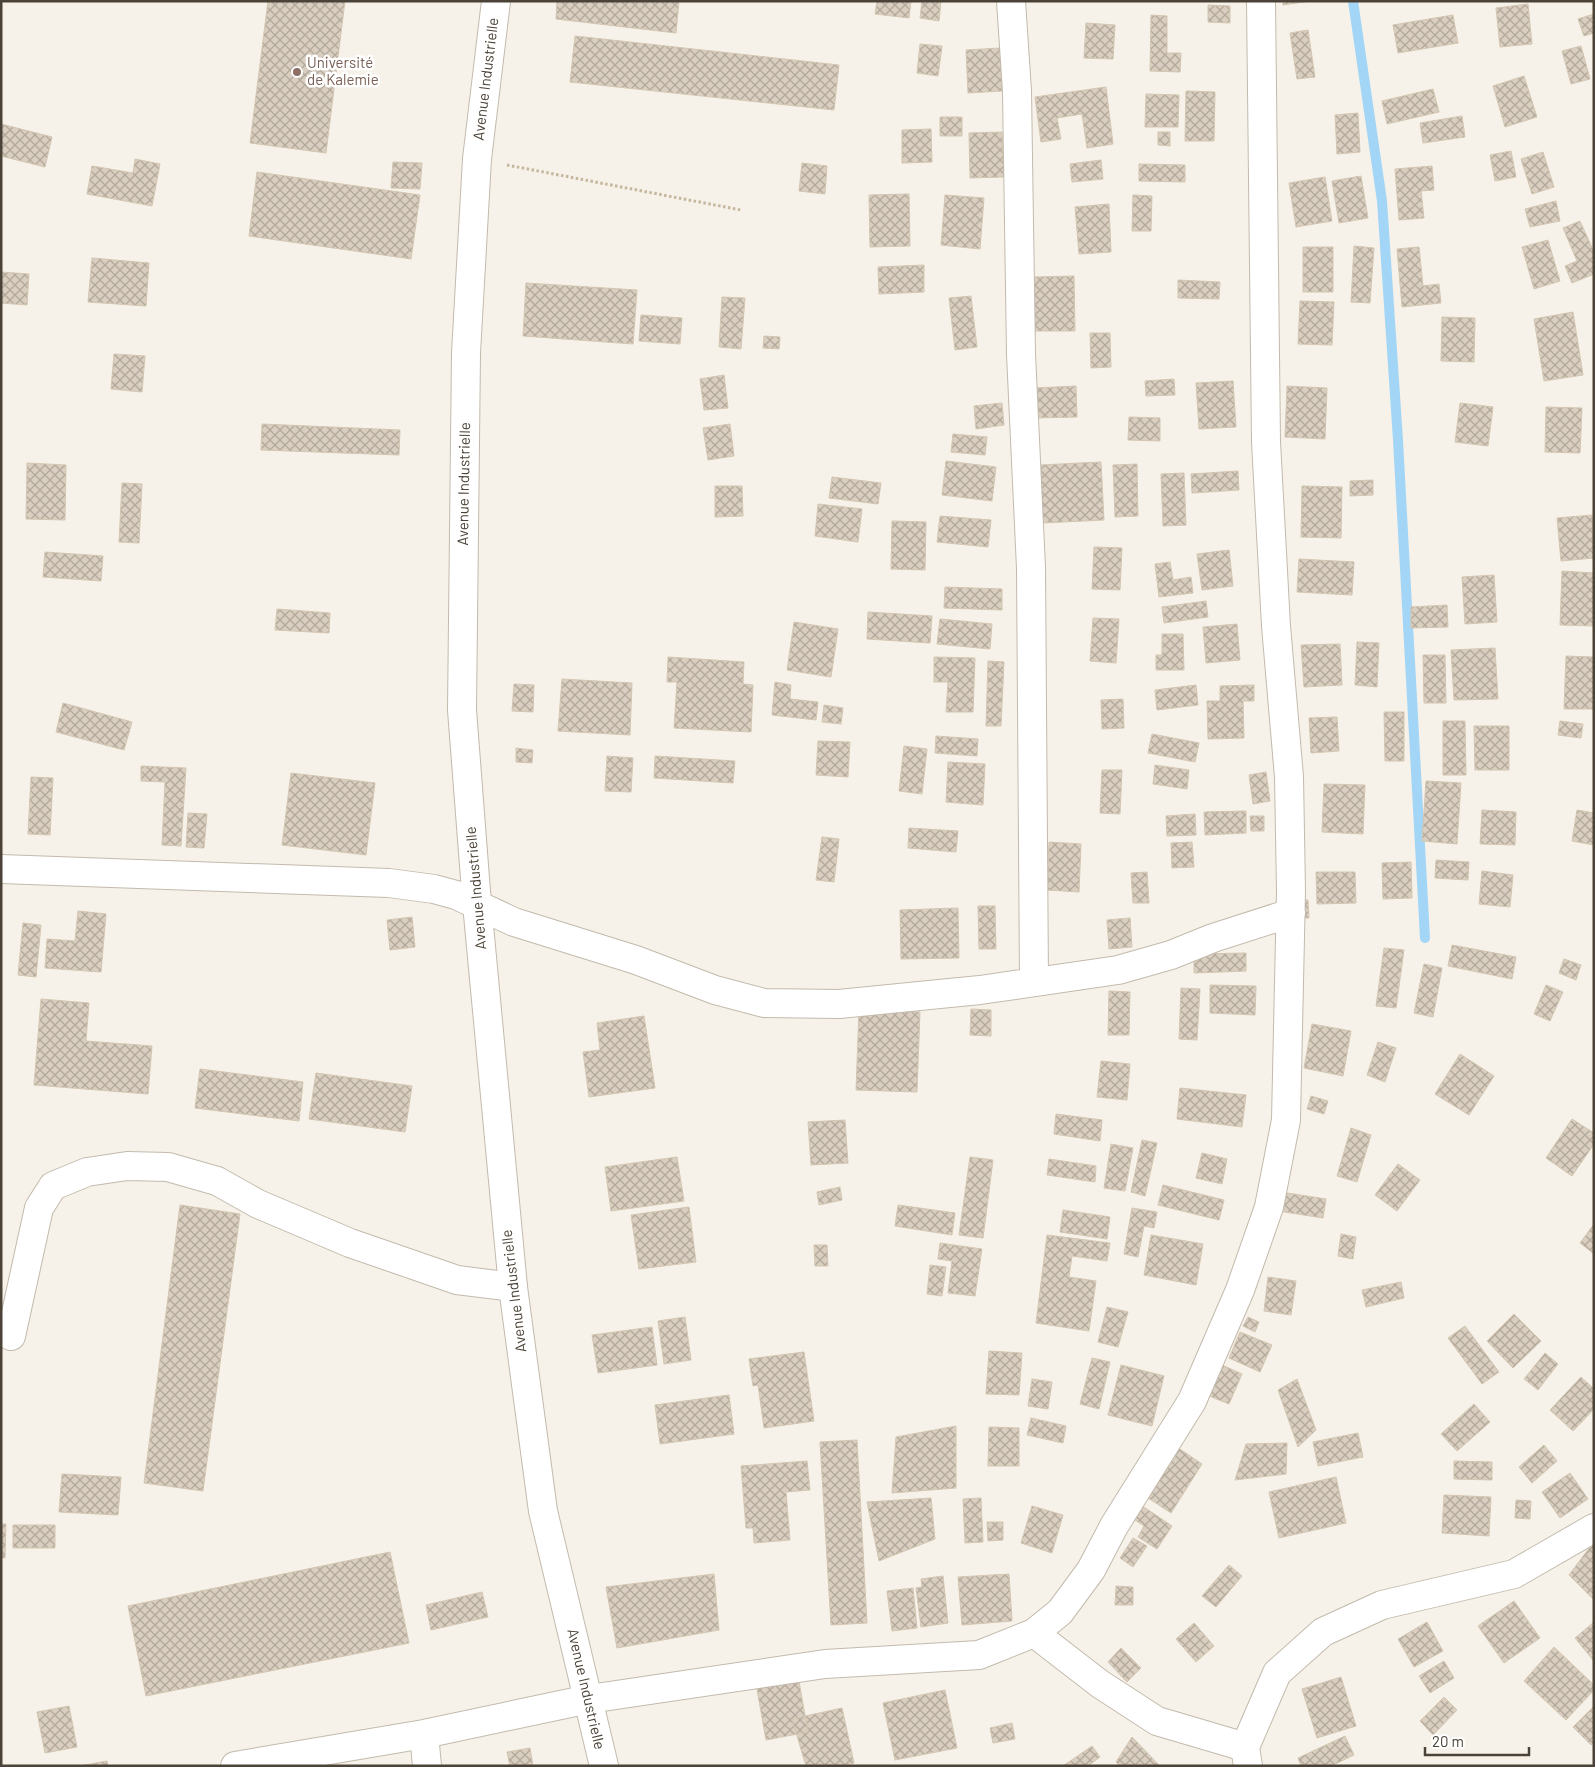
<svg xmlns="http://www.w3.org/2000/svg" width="1595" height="1767" font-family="Barlow,sans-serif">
<defs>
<pattern id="building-cross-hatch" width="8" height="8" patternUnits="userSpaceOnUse" patternTransform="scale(1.25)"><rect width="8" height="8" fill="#d9cebf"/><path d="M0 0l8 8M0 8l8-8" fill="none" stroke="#b2a99c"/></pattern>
</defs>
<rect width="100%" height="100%" fill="#f6f2ea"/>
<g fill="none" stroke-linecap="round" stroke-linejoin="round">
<path stroke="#a3d6f6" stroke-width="10" d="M1353 1 1382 201 1398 440 1425 938"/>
</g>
<path fill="url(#building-cross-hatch)" stroke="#d4c6b1" d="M268 1H345L326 153 250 143Z
M557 1H679L676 33 556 19Z
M877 1H911L909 18 875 14Z
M922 1H941L939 21 920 18Z
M1283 1H1311L1283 5Z
M1528 4 1532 44 1500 47 1496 8Z
M1208 5 1230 6V23L1208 22Z
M1594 14V33L1584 36 1578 19Z
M1151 15 1167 16V53H1181L1180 72 1150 71Z
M1453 15 1458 43 1398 53 1393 25Z
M1086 23 1115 25 1113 59 1084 58Z
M1308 30 1315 77 1297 79 1290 33Z
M575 36 839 65 834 110 570 82Z
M920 44 942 46 938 76 917 73Z
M1581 46 1590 79 1571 84 1562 51Z
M1000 48 1002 91 968 93 966 50Z
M1524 76 1537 117 1505 127 1493 86Z
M1106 87 1113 144 1087 148 1082 114 1057 118 1061 139 1041 142 1035 97Z
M1433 89 1439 112 1387 124 1382 101Z
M1186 91 1215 92 1214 141H1185Z
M1146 94 1179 95 1178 127H1145Z
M1358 113 1360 152 1337 154 1335 115Z
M1462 116 1465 137 1423 143 1420 123Z
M940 117H962V136H940Z
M1 124 52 137 45 167 1 156Z
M931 129 932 162 902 163V130Z
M1002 132 1004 177 970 178 969 133Z
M1158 132H1170V146L1158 145Z
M1511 151 1516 177 1495 181 1490 155Z
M1543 152 1554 187 1532 194 1521 159Z
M135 159 160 164 152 206 87 194 92 166 133 173Z
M1101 160 1103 179 1072 182 1070 164Z
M393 162 422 163 420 189 391 188Z
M802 163 827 166 825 194 799 191Z
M1139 164 1185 165V182L1139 181Z
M1432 166 1434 190 1421 191 1424 218 1399 220 1395 169Z
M257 172 420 195 411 259 249 236Z
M1361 176 1368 218 1339 223 1332 181Z
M1325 177 1332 221 1296 227 1289 183Z
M909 194 910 246 870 247 869 195Z
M945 195 984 198 980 249 941 245Z
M1133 195 1152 196 1151 231H1132Z
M1556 201 1560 221 1530 227 1525 209Z
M1109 204 1111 252 1079 254 1075 207Z
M1580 221 1594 252V274L1572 283 1565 266 1577 261 1563 228Z
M1548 240 1560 281 1534 289 1522 247Z
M1354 246 1374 248 1370 303 1351 302Z
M1303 247H1333V292H1303Z
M1419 247 1423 286 1439 284 1441 303 1402 307 1397 249Z
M92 258 149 263 146 306 88 302Z
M924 265V292L879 294 878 267Z
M1 272 29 274 27 305 1 303Z
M1074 276 1075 331H1034L1033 277Z
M1178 280 1220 282 1219 299 1178 298Z
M526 283 637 290 633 344 523 336Z
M971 296 977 347 955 350 949 298Z
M722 297 745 298 741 349 719 347Z
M1300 301 1334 302 1332 345 1298 344Z
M1573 312 1583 375 1544 381 1534 319Z
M641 315 682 318 680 344 639 341Z
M1442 317 1475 318 1474 362 1441 361Z
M1090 333H1110L1111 367 1091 368Z
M764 336 780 337 779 349 763 348Z
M114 354 145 356 142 392 111 389Z
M724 375 728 408 704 410 700 379Z
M1174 379 1175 395 1146 396 1145 381Z
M1233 381 1236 427 1199 429 1196 383Z
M1076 386 1077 417 1036 418 1035 388Z
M1287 386 1327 388 1325 439 1285 437Z
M1002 403 1004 425 976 429 974 406Z
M1460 403 1493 407 1488 446 1455 442Z
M1546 407 1582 408 1580 453 1545 452Z
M1129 417 1160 418V441L1128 440Z
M262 424 400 430 399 455 261 450Z
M730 424 734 456 708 460 703 428Z
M953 434 987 437 985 455 951 452Z
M946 461 996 467 992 501 942 495Z
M1101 462 1104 520 1043 523 1040 465Z
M27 463 66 465 65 520 26 519Z
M1137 464 1138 516 1115 517 1113 465Z
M1238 471 1239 490 1192 493 1191 474Z
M1184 473 1186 525 1163 526 1161 474Z
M832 477 881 483 878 504 829 498Z
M1373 480V495L1350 496V481Z
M122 483 142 484 139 543 119 542Z
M715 486H742L743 516 715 517Z
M1302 486 1342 487 1341 538 1301 537Z
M818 504 862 509 858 542 815 536Z
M1592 515 1594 558 1561 561 1557 518Z
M940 516 991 520 988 547 937 542Z
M892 521 926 522 925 570 891 569Z
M1094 547 1122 548 1120 590 1092 589Z
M1229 550 1233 586 1202 590 1197 554Z
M45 552 103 556 101 581 43 577Z
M1299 559 1354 562 1352 595 1297 592Z
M1170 562 1173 580 1191 577 1193 593 1159 597 1155 564Z
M1562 571 1594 573V626L1560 625Z
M1494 575 1497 622 1465 624 1462 577Z
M945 587 1002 589V610L944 608Z
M1206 601 1208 617 1164 623 1162 607Z
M1447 605 1448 627 1411 628V607Z
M277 609 330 613 329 633 275 630Z
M868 612 932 616 930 643 867 639Z
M1093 618 1119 619 1116 663 1090 661Z
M940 619 992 624 990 649 937 644Z
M794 622 838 629 831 677 787 670Z
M1237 624 1240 660 1206 663 1203 627Z
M1162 634H1183L1184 670H1156V655H1162Z
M1357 642 1379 643 1377 687 1355 685Z
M1340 644 1342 685 1304 687 1301 645Z
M1495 648 1498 699 1454 700 1451 650Z
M1423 655H1445L1446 703H1424Z
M1566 656 1594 657V709H1564Z
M668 657 744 662 743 684 753 685 751 732 674 728 677 682H667Z
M934 657 975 658 973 712H946L948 682H934Z
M988 661 1004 662 1001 726H986Z
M562 679 632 683 630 735 558 731Z
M775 682 791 685 790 699 818 702 816 720 772 715Z
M514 684 534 685 533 712 512 711Z
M1196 685 1198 705 1157 710 1155 690Z
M1254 685V701H1243L1244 738 1208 739 1207 701H1220V686Z
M1123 699 1124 728 1102 729 1101 700Z
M63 703 132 722 124 750 56 732Z
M824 705 843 708 841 724 822 722Z
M1384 712H1404V761H1385Z
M1337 717 1339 751 1311 753 1309 718Z
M1443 721H1465L1466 775H1443Z
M1560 721 1583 724 1581 738 1558 735Z
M1474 726H1509V770H1475Z
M1152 734 1199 743 1195 762 1148 753Z
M936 736 978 739 977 756 935 753Z
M818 741 850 742 848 777 816 775Z
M904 746 927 749 922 794 899 791Z
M516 748 533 750 532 763 516 762Z
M607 756 633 758 631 792 605 791Z
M655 756 735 761 733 783 654 778Z
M948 762 985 764 983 805 946 802Z
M1155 765 1189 770 1187 789 1153 784Z
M141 766 186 768 181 846 162 845 165 782 141 781Z
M1102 770H1122L1120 814 1100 813Z
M1266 772 1270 801 1253 804 1249 775Z
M291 773 375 783 366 855 282 845Z
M31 777 53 778 50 835 28 834Z
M1426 781 1461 783 1457 844 1422 841Z
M1324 784 1365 785 1363 834 1322 832Z
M1482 810 1516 812 1515 845 1480 844Z
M1577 810 1594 813V845L1572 841Z
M1246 811V833L1205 835 1204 812Z
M188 813 207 814 204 848 186 847Z
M1195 814 1196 835 1167 836 1166 816Z
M1250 816H1264V831H1251Z
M909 828 958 831 956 852 908 848Z
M822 837 839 839 834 882 816 880Z
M1049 842 1081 844 1079 892 1047 890Z
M1192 842 1194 867 1172 868 1171 843Z
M1436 860 1469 862 1468 880 1435 878Z
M1411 862 1412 898 1383 899 1382 863Z
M1482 871 1513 875 1510 907 1479 904Z
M1147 872 1149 903H1133L1131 873Z
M1316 872H1355L1356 903 1317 904Z
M1296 900H1308L1309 918H1296Z
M978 906H995L996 949H979Z
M958 908 959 958 901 959 900 910Z
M78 911 106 914 101 972 45 968 47 939 75 941Z
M412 917 415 947 390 950 387 920Z
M1130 918 1132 947 1109 949 1107 920Z
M23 923 41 925 36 977 18 975Z
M1452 945 1516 957 1512 979 1448 966Z
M1384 948 1404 950 1396 1008 1376 1006Z
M1246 953V971L1194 973V954Z
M1564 959 1581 965 1576 980 1559 973Z
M1424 964 1442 968 1433 1017 1414 1013Z
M1210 985 1256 986 1255 1015 1210 1013Z
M1546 985 1563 992 1550 1021 1534 1014Z
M1181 988 1200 989 1197 1040 1179 1039Z
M1109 991 1130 992 1129 1035H1108Z
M41 999 89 1003 86 1041 152 1046 148 1094 34 1085Z
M971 1009 991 1010V1036L970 1035Z
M859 1010 920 1012 917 1092 856 1090Z
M644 1016 655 1088 589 1097 583 1052 600 1050 597 1023Z
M1312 1024 1351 1031 1343 1076 1304 1068Z
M1378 1042 1396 1048 1385 1082 1367 1075Z
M1460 1054 1494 1076 1469 1115 1435 1094Z
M1101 1061 1130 1064 1127 1100 1097 1097Z
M200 1069 303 1082 299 1121 195 1108Z
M316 1073 412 1086 405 1132 309 1119Z
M1180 1088 1246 1095 1242 1127 1177 1119Z
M1311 1096 1328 1101 1324 1114 1307 1109Z
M1056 1114 1102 1120 1100 1141 1054 1134Z
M1572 1119 1594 1133V1144L1572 1176 1546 1158Z
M845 1120 848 1163 811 1165 808 1122Z
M1351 1128 1371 1135 1357 1182 1337 1176Z
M1142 1140 1157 1143 1145 1196 1131 1192Z
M1111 1144 1133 1148 1125 1191 1104 1188Z
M1202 1153 1227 1159 1222 1184 1196 1178Z
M677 1157 684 1201 611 1211 605 1167Z
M970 1157 993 1160 983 1238 959 1235Z
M1049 1159 1096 1166 1095 1182 1047 1175Z
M1398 1164 1420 1180 1397 1211 1375 1195Z
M1163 1185 1224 1200 1219 1220 1158 1205Z
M840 1187 842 1200 819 1205 817 1192Z
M1281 1192 1326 1199 1323 1218 1278 1211Z
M180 1205 240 1214 203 1491 144 1483Z
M898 1205 955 1213 952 1235 895 1226Z
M689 1207 696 1262 639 1269 631 1215Z
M1132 1208 1157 1212 1154 1228 1144 1226 1138 1257 1124 1254Z
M1063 1210 1110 1217 1107 1239 1060 1232Z
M1594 1224V1254L1580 1243Z
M1341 1234 1356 1237 1353 1259 1338 1256Z
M1047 1235 1110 1243 1107 1261 1072 1256 1069 1277 1096 1281 1089 1331 1036 1323Z
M1151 1235 1203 1244 1196 1285 1144 1275Z
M940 1243 982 1249 975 1296 948 1293 952 1261 938 1259Z
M814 1245H827L828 1266H815Z
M930 1265 946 1267 942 1296 927 1294Z
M1268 1277 1296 1281 1291 1315 1264 1311Z
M1401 1282 1404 1298 1366 1307 1362 1290Z
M1107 1307 1128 1312 1118 1347 1098 1342Z
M1514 1314 1541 1341 1513 1368 1487 1341Z
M685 1317 691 1360 664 1364 658 1321Z
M1248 1317 1259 1322 1255 1332 1243 1326Z
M1465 1326 1499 1372 1482 1384 1448 1338Z
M652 1327 657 1365 598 1373 592 1335Z
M1240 1332 1272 1345 1260 1372 1229 1358Z
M989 1351 1022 1353 1019 1395 986 1394Z
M804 1352 814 1421 764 1428 758 1385 753 1386 749 1359Z
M1545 1353 1558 1364 1538 1390 1524 1379Z
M1092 1358 1110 1362 1099 1409 1080 1404Z
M1121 1365 1164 1376 1152 1426 1108 1415Z
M1222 1365 1242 1374 1229 1404 1209 1396Z
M1581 1377 1594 1389V1409L1573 1431 1550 1410Z
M1032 1379 1052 1382 1048 1409 1028 1406Z
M1297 1379 1316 1430 1298 1447 1278 1390Z
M729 1395 734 1434 660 1444 655 1405Z
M1474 1404 1490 1422 1457 1451 1441 1434Z
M1031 1418 1066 1426 1063 1443 1027 1435Z
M956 1426V1488L892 1493 896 1437Z
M989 1427 1019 1428V1466H988Z
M1358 1433 1363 1457 1318 1466 1313 1442Z
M857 1440 867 1623 831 1625 820 1442Z
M1287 1443 1286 1474 1235 1480 1246 1444Z
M1174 1445 1202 1464 1171 1513 1142 1494Z
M1544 1445 1557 1461 1532 1483 1519 1467Z
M807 1461 810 1490 786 1492 790 1540 754 1543 753 1528H746L741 1466Z
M1454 1461 1492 1462V1480L1454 1479Z
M1570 1473 1588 1499 1560 1518 1542 1492Z
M62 1474 121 1477 118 1515 59 1512Z
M1336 1477 1346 1523 1279 1538 1269 1492Z
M1444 1495 1491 1497 1489 1536 1442 1533Z
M931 1498 935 1539 879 1561 867 1502Z
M981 1498 983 1542 965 1543 963 1499Z
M1516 1500 1531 1501 1530 1519 1515 1518Z
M1141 1505 1172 1526 1157 1549 1138 1537 1144 1526 1132 1518Z
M1032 1506 1063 1515 1052 1553 1021 1543Z
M987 1522H1003V1540L988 1541Z
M1 1524H6L5 1558H1Z
M13 1525H55V1548H13Z
M1133 1538 1147 1546 1133 1567 1120 1558Z
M1593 1543 1594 1544V1600L1569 1575Z
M390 1552 409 1643 146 1696 128 1606Z
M1229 1565 1242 1576 1216 1607 1202 1596Z
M714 1574 719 1630 617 1648 606 1587Z
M1009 1574 1012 1621 962 1625 958 1577Z
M943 1576 948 1623 921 1627 916 1588 922 1587 921 1579Z
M1116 1586 1133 1587V1605H1115Z
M913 1588 917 1628 892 1631 887 1591Z
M482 1592 488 1617 431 1630 426 1605Z
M1514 1601 1540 1638 1504 1663 1478 1626Z
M1427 1622 1443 1651 1414 1667 1398 1639Z
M1594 1622V1660H1593L1575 1638Z
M1194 1623 1214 1646 1196 1662 1176 1639Z
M1554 1647 1594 1685V1690L1566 1720 1524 1681Z
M1121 1648 1141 1668 1127 1682 1108 1662Z
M1444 1661 1454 1678 1430 1693 1419 1676Z
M798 1676 808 1732 766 1740 756 1684Z
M1341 1677 1356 1726 1317 1738 1302 1689Z
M945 1690 957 1748 895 1760 883 1703Z
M1444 1697 1457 1710 1433 1735 1420 1721Z
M69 1706 77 1747 45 1753 37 1712Z
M1594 1706V1743L1591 1745 1573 1727Z
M842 1708 854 1763 841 1766H806L792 1719Z
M1012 1723 1015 1739 993 1743 990 1728Z
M1345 1736 1354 1755 1331 1766H1301L1298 1758Z
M1132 1737 1160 1766H1120L1116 1762Z
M1092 1746 1100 1757 1088 1766H1063Z
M530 1748 533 1766H510L507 1752Z
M107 1761 108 1766H79Z"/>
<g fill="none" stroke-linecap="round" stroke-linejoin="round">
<g stroke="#c3baac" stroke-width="30">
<path id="minor" d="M1011 1 1017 91 1021 354 1031 568 1034 982
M1 869 389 883 434 889 456 895 514 922 636 960 715 990 764 1003 839 1004 980 990 1118 970 1171 955 1213 938 1291 913
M11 1336 39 1208 53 1186 87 1172 127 1166 168 1167 217 1181 258 1204 350 1243 457 1280 513 1287
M1034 1633 1100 1684 1157 1721 1245 1747
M424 1734 427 1766
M235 1766 424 1734 589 1699 825 1664 979 1655 1034 1633 1060 1612 1091 1570 1114 1526 1192 1401 1240 1290 1269 1207 1286 1120 1291 891 1289 777 1276 626 1266 442 1261 1
M1248 1766 1245 1747 1277 1673 1323 1632 1382 1605 1514 1574 1594 1528"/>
</g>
<g stroke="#c3baac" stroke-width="30">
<path id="tertiary" d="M496 1 477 159 466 353 462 710 477 904 513 1287 543 1511 604 1766"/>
</g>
<path stroke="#c5b69c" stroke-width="3" stroke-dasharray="2.5 2.5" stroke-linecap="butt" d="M507 165 741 210"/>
<use href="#minor" stroke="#fff" stroke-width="28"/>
<use href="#tertiary" stroke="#fff" stroke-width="28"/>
</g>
<circle fill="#8d6e63" stroke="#fff" stroke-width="2" cx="297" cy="72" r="5"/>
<g text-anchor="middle" stroke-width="5" stroke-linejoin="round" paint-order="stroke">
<g font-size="15" fill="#785e54" stroke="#fff" text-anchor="start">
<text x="307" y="68">Université<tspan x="307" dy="17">de Kalemie</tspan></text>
</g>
<g font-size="15" fill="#4b4337" stroke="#fff">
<text transform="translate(486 79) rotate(-83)" y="5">Avenue Industrielle</text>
<text transform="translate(464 484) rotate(-89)" y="5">Avenue Industrielle</text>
<text transform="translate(476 888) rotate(-95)" y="5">Avenue Industrielle</text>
<text transform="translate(514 1291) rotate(-97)" y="5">Avenue Industrielle</text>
<text transform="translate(586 1689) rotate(77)" y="5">Avenue Industrielle</text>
</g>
</g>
<rect width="1595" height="1767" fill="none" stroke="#4b4337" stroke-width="5"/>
<path d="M1425 1747v8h104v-8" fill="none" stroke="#4b4337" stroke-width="2.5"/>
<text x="1432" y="1747" font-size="15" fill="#4b4337" stroke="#ffffff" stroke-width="4" paint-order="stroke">20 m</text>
</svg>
